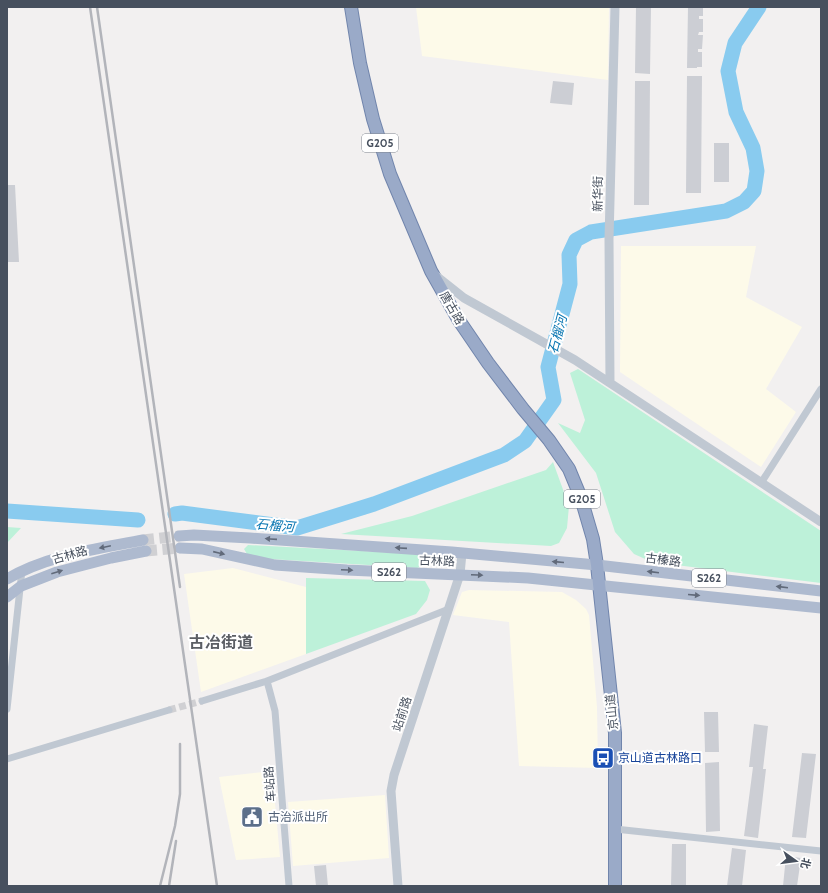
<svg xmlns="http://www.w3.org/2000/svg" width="828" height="893" font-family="Cabin,'Noto Sans SC',sans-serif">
<rect width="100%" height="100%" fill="#f2f0f0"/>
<path fill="#fdfae9" d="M416 7H609L608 80 422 56Z
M621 246H756L746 297 802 327 766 389 796 412 761 467 620 372Z
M233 568 306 587V654L201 692 184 574Z
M469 590 562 592 576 600 586 609 589 615 597 707 598 768 519 766 509 622 453 615 462 592Z
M272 771 280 857 236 860 219 777Z
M385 795 389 858 293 866 288 802Z"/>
<path fill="#bdf1d9" d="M578 369 821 531V583L652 562 634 554 615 532 596 473 558 423 580 433 585 420 570 373Z
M553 462 569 506 567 528 559 543 551 546 341 534 412 516 546 470Z
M7 527 21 528 7 543Z
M248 545 418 554 424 556 423 566 417 568 270 559 247 554 244 549Z
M306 578 425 581 430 590 427 600 416 614 306 654Z"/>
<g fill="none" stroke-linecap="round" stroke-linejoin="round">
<path stroke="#89cbef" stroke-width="15" d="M7 511 138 520
M175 514 182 513 297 528 374 504 504 455 525 441 554 400 548 367 570 284 569 255 576 240 591 232 726 211 744 202 754 191 757 171 753 148 736 112 728 71 735 43 759 7"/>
</g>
<path fill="#ccced4" d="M636 7H651L650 74 635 73Z
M688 7H703V16H699V19H703V32H699L698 35H703L702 49H698V52H702V67H697V68H687Z
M687 76H702L701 193H686Z
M553 81 574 83 572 105 550 103Z
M635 81H650L649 205H634Z
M714 143H729V182H714Z
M7 185H15L19 262H7Z
M704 712H718L719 752H705Z
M754 724 768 726 763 769H766L758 838 744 836 753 767H749Z
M802 753 816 754 806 838 792 837Z
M719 762 720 831 706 832 705 763Z
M672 844H686V886H671Z
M732 848 746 850 742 886H727Z
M786 856 801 858 797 886H783Z
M326 865 328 886H316L314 866Z"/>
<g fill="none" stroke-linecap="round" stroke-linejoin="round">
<path stroke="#d0d0d3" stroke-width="7" stroke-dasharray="7 3.5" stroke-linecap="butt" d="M169 710 202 701"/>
<path stroke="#d0d0d3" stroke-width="11" stroke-dasharray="11 5.5" stroke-linecap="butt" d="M143 540 179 536
M146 551 180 548"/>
<g stroke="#7185ac" stroke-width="14">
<path id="trunk" d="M351 7 360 63 373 119 390 174 431 271 458 319 488 363 523 409 549 440 569 469 581 498 593 539 597 565 615 733V886"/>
</g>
<path stroke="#c0c8d2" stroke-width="7" d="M761 483 821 389
M267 681 275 711 289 886
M202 701 267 681 449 609
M7 709 22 570
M7 759 169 710
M615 829 821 851"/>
<path stroke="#c0c8d2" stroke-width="9" d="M435 275 464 298 575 360 821 522
M610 382 609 239 615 7
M398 886 391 791 394 775 460 574 462 553"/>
<path stroke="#aebacf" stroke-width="11" d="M179 536 194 535 250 538 452 552 597 565 821 591
M180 548 202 549 275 565 347 570 528 578 821 608
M7 579C48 555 97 549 143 540
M7 597 21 586 57 572 111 558 146 551"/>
<use href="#trunk" stroke="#9aaac8" stroke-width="12"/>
<path stroke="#b2b4ba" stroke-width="2.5" d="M90 7 217 886
M97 7 180 587
M160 886 175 826 180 794V744
M169 886 176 841"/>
</g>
<defs><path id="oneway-solid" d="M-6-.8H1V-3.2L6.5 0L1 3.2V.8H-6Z"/></defs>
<g fill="#616a7a">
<use href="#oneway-solid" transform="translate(271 539) rotate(-176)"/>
<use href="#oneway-solid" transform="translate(105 547) rotate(168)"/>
<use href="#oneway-solid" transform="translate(401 548) rotate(-176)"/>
<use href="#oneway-solid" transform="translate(219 553) rotate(13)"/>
<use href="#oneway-solid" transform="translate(558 562) rotate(-175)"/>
<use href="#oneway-solid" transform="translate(347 570) rotate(3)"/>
<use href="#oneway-solid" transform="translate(57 572) rotate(-18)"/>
<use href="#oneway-solid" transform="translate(653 572) rotate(-173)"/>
<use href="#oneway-solid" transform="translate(477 575) rotate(3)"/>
<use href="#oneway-solid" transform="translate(782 587) rotate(-173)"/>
<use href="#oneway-solid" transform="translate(694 595) rotate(5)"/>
</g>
<defs>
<g id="bus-square" transform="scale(1.15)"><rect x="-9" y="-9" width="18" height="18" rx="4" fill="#1a4fb4" stroke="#fff"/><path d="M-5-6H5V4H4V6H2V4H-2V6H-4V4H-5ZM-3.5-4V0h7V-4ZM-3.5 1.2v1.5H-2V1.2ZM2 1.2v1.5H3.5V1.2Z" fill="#fff"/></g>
<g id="civic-square" transform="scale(1.15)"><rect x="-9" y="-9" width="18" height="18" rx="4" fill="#5c6f8a" stroke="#fff"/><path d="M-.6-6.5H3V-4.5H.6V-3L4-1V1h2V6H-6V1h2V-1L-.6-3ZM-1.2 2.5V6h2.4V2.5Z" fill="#fff"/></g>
</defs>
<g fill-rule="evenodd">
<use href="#bus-square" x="603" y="758"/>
<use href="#civic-square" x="252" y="817"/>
</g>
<g text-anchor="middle" stroke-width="4" stroke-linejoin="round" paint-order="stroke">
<g fill="#fff" stroke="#7e848e" stroke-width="1">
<rect x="362" y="134" width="36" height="18" rx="3"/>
<rect x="564" y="490" width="36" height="18" rx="3"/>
<rect x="372" y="563" width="34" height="18" rx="3"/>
<rect x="692" y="569" width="34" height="18" rx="3"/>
</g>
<g font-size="11" font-weight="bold" fill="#47505e">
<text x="380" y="147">G205</text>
<text x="582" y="503">G205</text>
<text x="389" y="576">S262</text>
<text x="709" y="582">S262</text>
</g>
<g font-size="12" fill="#47505e" stroke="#fff">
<text transform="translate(598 194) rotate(-89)" y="4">新华街</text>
<text transform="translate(452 308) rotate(60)" y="4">唐古路</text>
<text transform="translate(70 555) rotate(-16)" y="4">古林路</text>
<text transform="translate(663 560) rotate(7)" y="4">古榛路</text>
<text transform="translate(437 561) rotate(2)" y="4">古林路</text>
<text transform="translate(612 712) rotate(-96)" y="4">京山道</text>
<text transform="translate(402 714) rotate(-72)" y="4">站前路</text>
<text transform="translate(270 784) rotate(-95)" y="4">车站路</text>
</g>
<g font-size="12" fill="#164399" stroke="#fff" text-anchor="start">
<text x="618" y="762">京山道古林路口</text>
</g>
<g font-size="12" fill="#4e5e75" stroke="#fff" text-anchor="start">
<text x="268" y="821">古治派出所</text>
</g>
<g font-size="13" font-style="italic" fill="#0775b1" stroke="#fff">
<text transform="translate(557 334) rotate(-75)" y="5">石榴河</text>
<text transform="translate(275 525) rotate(5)" y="5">石榴河</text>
</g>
<g font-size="16" font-weight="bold" fill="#5c5f65" stroke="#fff">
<text x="221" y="648">古冶街道</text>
</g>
</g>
<rect width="828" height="893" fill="none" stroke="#47505e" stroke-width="16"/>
<g transform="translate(796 861) rotate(104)" stroke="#ffffff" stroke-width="3" paint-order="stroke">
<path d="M0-3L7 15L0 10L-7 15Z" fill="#47505e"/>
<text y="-6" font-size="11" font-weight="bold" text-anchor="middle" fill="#47505e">北</text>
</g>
</svg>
